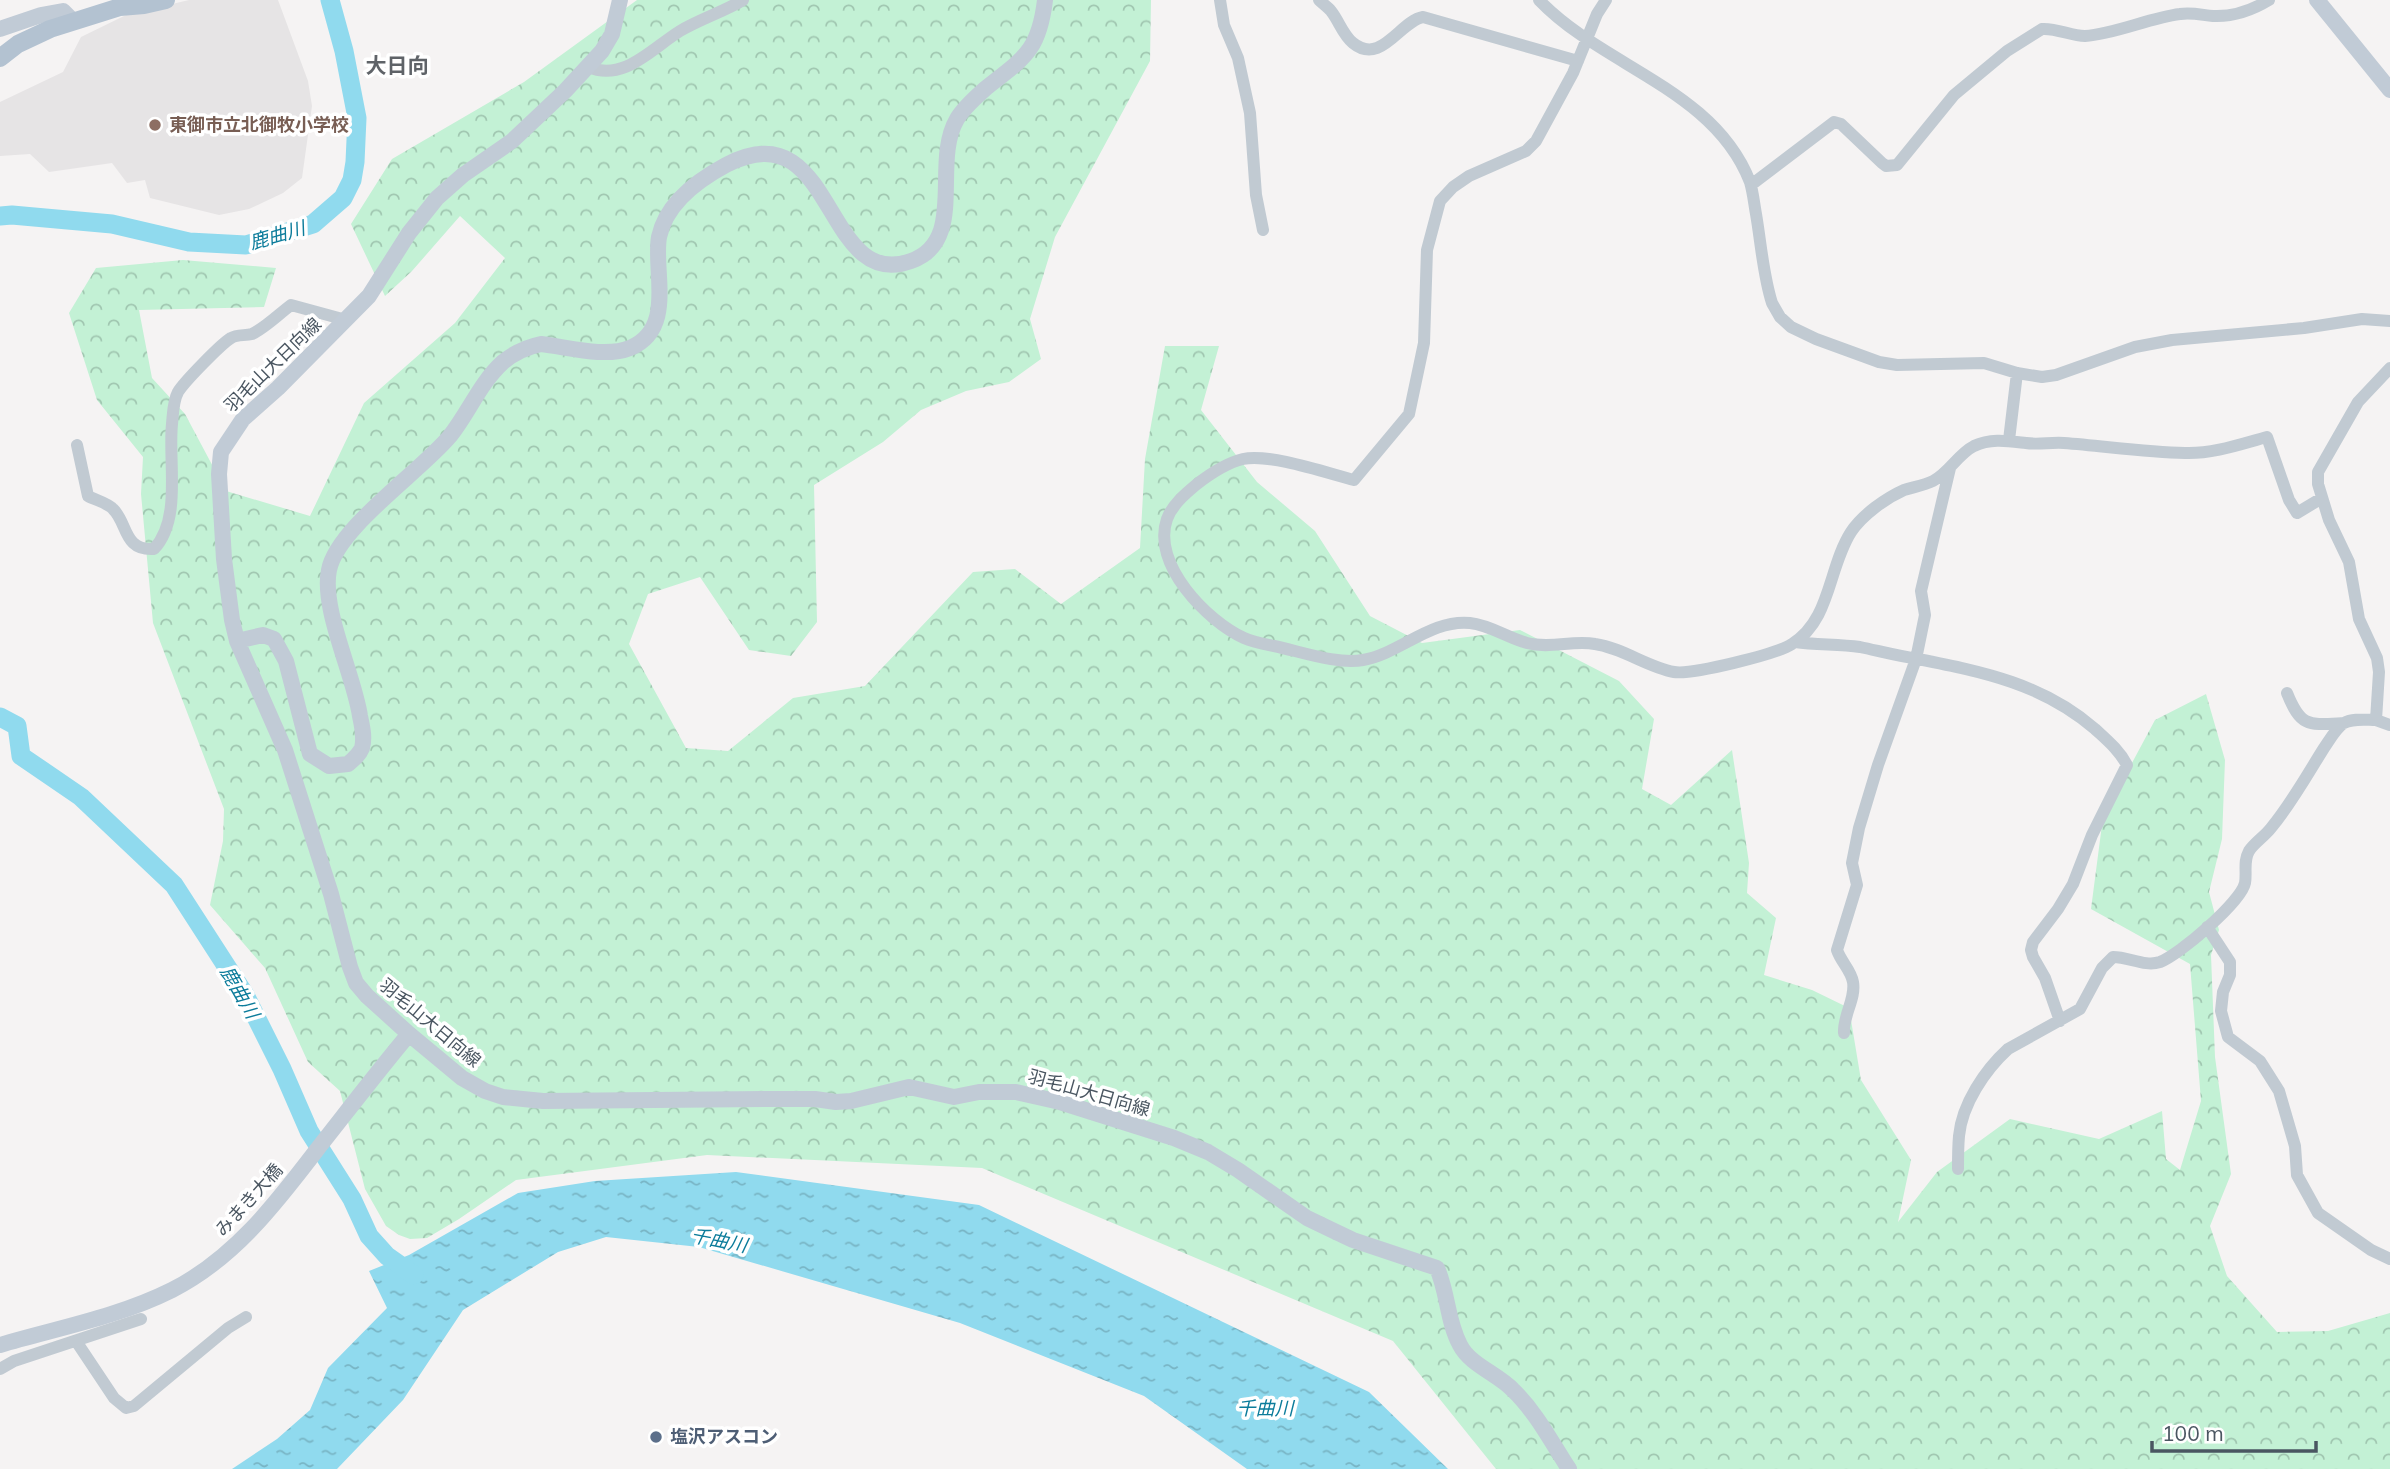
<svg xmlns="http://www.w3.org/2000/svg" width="2390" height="1469" font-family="Mulish,'Noto Sans JP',sans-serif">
<defs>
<pattern id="forest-crowns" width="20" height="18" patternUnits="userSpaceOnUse" patternTransform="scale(1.75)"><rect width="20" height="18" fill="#c3f1d5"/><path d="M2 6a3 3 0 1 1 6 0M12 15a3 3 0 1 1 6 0" fill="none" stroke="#a0c6b0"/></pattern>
<pattern id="water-ripples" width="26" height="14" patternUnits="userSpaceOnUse" patternTransform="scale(1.75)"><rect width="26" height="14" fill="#90daee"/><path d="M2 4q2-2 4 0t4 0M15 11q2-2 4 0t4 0" fill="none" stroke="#78b4c4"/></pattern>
</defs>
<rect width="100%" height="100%" fill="#f5f3f3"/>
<path fill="#e6e4e5" d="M189 0H278L308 81 312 106 302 178 283 193 249 209 219 215 150 198 145 180 127 183 112 163 49 172 30 154 0 156V102L63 72 81 37 126 15Z"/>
<path fill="url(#forest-crowns)" d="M637 0H1151L1150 61 1055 237 1030 319 1041 359 1009 382 966 391 921 410 883 442 814 485 817 622 791 656 749 650 700 577 648 594 629 644 686 748 728 751 793 698 865 686 973 572 1015 569 1061 604 1140 548 1145 459 1165 346H1219L1201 410 1257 482 1315 531 1370 616 1422 643 1520 630 1619 681 1654 719 1642 789 1671 805 1732 750 1749 863 1747 893 1776 918 1764 975 1812 990 1849 1008 1861 1080 1911 1160 1898 1222 1937 1172 2010 1119 2099 1139 2162 1111 2166 1159 2180 1170 2201 1101 2190 964 2091 909 2103 817 2155 720 2206 694 2225 760 2222 839 2209 892 2219 930 2211 955 2215 1057 2231 1174 2210 1226 2227 1276 2277 1332 2328 1331 2390 1313V1469H1496L1393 1341 982 1168 707 1155 516 1180 459 1219 427 1238 410 1239 399 1235 386 1226 365 1189 340 1091 308 1062 265 968 210 905 223 841 224 809 153 623 141 494 143 457 97 400 69 313 96 268 183 260 276 268 264 307 139 310 152 378 185 414 226 491 310 516 364 403 455 323 505 258 460 216 412 271 385 296 351 224 392 159 524 82Z"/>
<path fill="url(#water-ripples)" d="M736 1172 979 1205 1369 1392 1448 1469H1247L1144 1396 960 1323 699 1247 606 1237 558 1252 463 1310 403 1400 337 1469H232L277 1439 310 1410 328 1368 387 1308 369 1271 409 1255 518 1193 595 1181Z"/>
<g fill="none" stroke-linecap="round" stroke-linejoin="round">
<path stroke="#90daee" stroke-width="19" d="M0 216 12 215 112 224 189 242 246 245 313 224 343 198 352 180 355 162 357 118 344 51 330 0
M0 717 17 726 21 756 81 797 174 885 245 995 282 1069 309 1131 352 1199 369 1236 387 1256 414 1275"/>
<path stroke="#c1cad2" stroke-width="12" d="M1220 0 1224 25 1238 58 1250 113 1256 195 1263 230
M1319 0C1323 4 1328 7 1331 11 1339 21 1343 35 1353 43 1381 66 1400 21 1423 17L1578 61
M1539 0C1603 67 1714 89 1750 182 1753 192 1754 203 1756 214 1761 243 1763 275 1772 303L1780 317 1791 327 1816 339 1879 362 1897 365 1984 363 2017 373 2042 377 2056 375 2135 347 2172 340 2304 328 2362 319 2390 321
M1606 0 1597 14 1573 73 1536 141 1526 151 1469 176 1453 187 1440 201 1427 250 1424 343 1409 414 1354 480C1327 473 1269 453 1243 459 1226 463 1210 474 1197 484 1185 494 1172 505 1167 519 1151 564 1207 621 1244 638 1253 642 1264 644 1274 646 1299 651 1338 665 1363 660 1399 654 1431 619 1470 623 1490 625 1508 638 1527 643 1550 649 1573 640 1595 644 1623 648 1647 667 1674 672 1692 675 1777 654 1792 644 1831 620 1828 568 1851 532 1862 515 1886 498 1904 490 1914 487 1925 485 1933 481 1949 473 1958 454 1974 446 1991 438 2008 441 2026 443 2038 445 2051 442 2064 443 2104 446 2145 452 2185 453 2213 454 2241 444 2267 437L2289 500 2297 513 2322 498
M588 67C624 82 651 49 680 31 700 19 723 12 743 0
M1751 185 1834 122 1841 124 1882 163 1886 166 1897 165 1954 95 2007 51 2042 29C2057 28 2071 36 2085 36 2115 34 2149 18 2180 14 2191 12 2202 15 2213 16 2234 17 2251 11 2269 0
M2390 368 2358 402 2318 472V484L2329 520 2349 562 2359 619 2377 658 2379 672 2376 720 2390 725
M2009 440 2017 373
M77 445 88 496C95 500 108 503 113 509 128 523 123 551 154 549 182 519 168 462 172 424 173 414 173 401 178 392 184 382 221 344 231 338 237 334 245 336 252 334 265 328 279 314 291 305L346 320
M1795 642C1817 645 1838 644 1860 647 1879 651 1898 656 1918 659 1984 672 2043 684 2095 729 2108 741 2119 750 2127 765L2092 835 2073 884 2058 909 2033 942 2031 950 2033 957 2045 978 2060 1021
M2287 693C2301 728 2309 725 2344 723
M2207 927 2230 962V975L2223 992 2221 1011 2228 1037 2260 1061 2279 1091 2295 1146 2297 1175 2318 1213 2371 1250 2390 1259
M1844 1033C1843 1015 1856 999 1853 982 1851 970 1841 962 1837 950L1857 885 1852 863 1859 828 1878 765 1916 659 1925 615 1921 591 1950 468
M1958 1169C1958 1158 1958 1147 1959 1136 1962 1104 1985 1070 2008 1049L2080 1009 2102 968 2113 957C2129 957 2145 967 2160 962 2179 955 2241 902 2245 883 2247 872 2243 862 2249 851 2254 843 2265 836 2271 828 2291 804 2307 775 2324 748 2329 741 2336 728 2344 723 2353 718 2366 720 2376 720
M76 1341 114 1398 126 1408 134 1406 228 1328 246 1317
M0 1369 14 1361 141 1319"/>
<path stroke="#c1cbd6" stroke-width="16" d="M620 0 612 34 602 51 565 91 512 141 463 175 437 198 409 233 369 296 278 388 243 419 221 452 219 474 224 559 232 620 237 641 285 750 331 894 350 967 356 983 367 996 409 1034 462 1078 485 1091 503 1097 543 1101 772 1099H815L836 1102 851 1101 909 1087 954 1097 979 1092H1016L1060 1102 1174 1138 1208 1152 1238 1170 1307 1218 1334 1231 1353 1240 1437 1268C1448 1293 1447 1321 1460 1345 1470 1365 1498 1374 1513 1390 1536 1412 1552 1443 1569 1469
M2317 0 2390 90
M0 29 41 15 63 11 73 21
M237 641 263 635 274 639 286 661 310 754 329 766 348 764C354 759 359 755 362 748 365 737 362 726 360 716 354 675 321 609 329 570 337 528 421 471 450 436 469 412 480 383 503 362 514 353 527 347 541 344 568 347 605 358 630 348 676 329 653 271 659 237 666 204 698 180 726 165 836 107 822 293 911 261 968 241 931 163 957 119 964 107 976 97 986 88 1024 58 1039 51 1045 0
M0 1345C58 1328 118 1317 172 1290 235 1258 277 1202 319 1147 349 1109 378 1071 409 1034"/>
<path stroke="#b3c2d1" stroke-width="18" d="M0 58 18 44 50 29 120 7 144 5 166 0"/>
</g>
<circle fill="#8d6e63" stroke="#fff" stroke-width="2.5" cx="155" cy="125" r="7"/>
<circle fill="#5c6f8a" stroke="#fff" stroke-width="2.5" cx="656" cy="1437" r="7"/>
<g text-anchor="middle" stroke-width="7" stroke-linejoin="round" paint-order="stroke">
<g font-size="18" font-weight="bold" fill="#785e54" stroke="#fff" text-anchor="start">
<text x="169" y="131">東御市立北御牧小学校</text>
</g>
<g font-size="18" fill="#4a5661" stroke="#fff">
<text transform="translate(273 365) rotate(-44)" y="6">羽毛山大日向線</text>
<text transform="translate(430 1023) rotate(40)" y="6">羽毛山大日向線</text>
<text transform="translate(1089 1093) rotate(16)" y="6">羽毛山大日向線</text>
<text transform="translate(249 1200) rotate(-48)" y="6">みまき大橋</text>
</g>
<g font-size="18" font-weight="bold" fill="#4e5e75" stroke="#fff" text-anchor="start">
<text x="670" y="1443">塩沢アスコン</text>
</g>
<g font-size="19" font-style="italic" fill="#0c7c9b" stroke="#fff">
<text transform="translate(277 235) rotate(-16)" y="7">鹿曲川</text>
<text transform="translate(240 992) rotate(60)" y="7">鹿曲川</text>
<text transform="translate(719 1240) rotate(11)" y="7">千曲川</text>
<text x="1265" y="1415">千曲川</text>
</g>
<g font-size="21" font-weight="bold" fill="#5f6368" stroke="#fff">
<text x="397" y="73">大日向</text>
</g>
</g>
<path d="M2152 1441v10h164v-10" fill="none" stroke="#4a5661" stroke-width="3.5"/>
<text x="2162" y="1441" font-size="21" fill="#4a5661" stroke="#ffffff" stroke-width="5" paint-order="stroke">100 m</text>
</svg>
